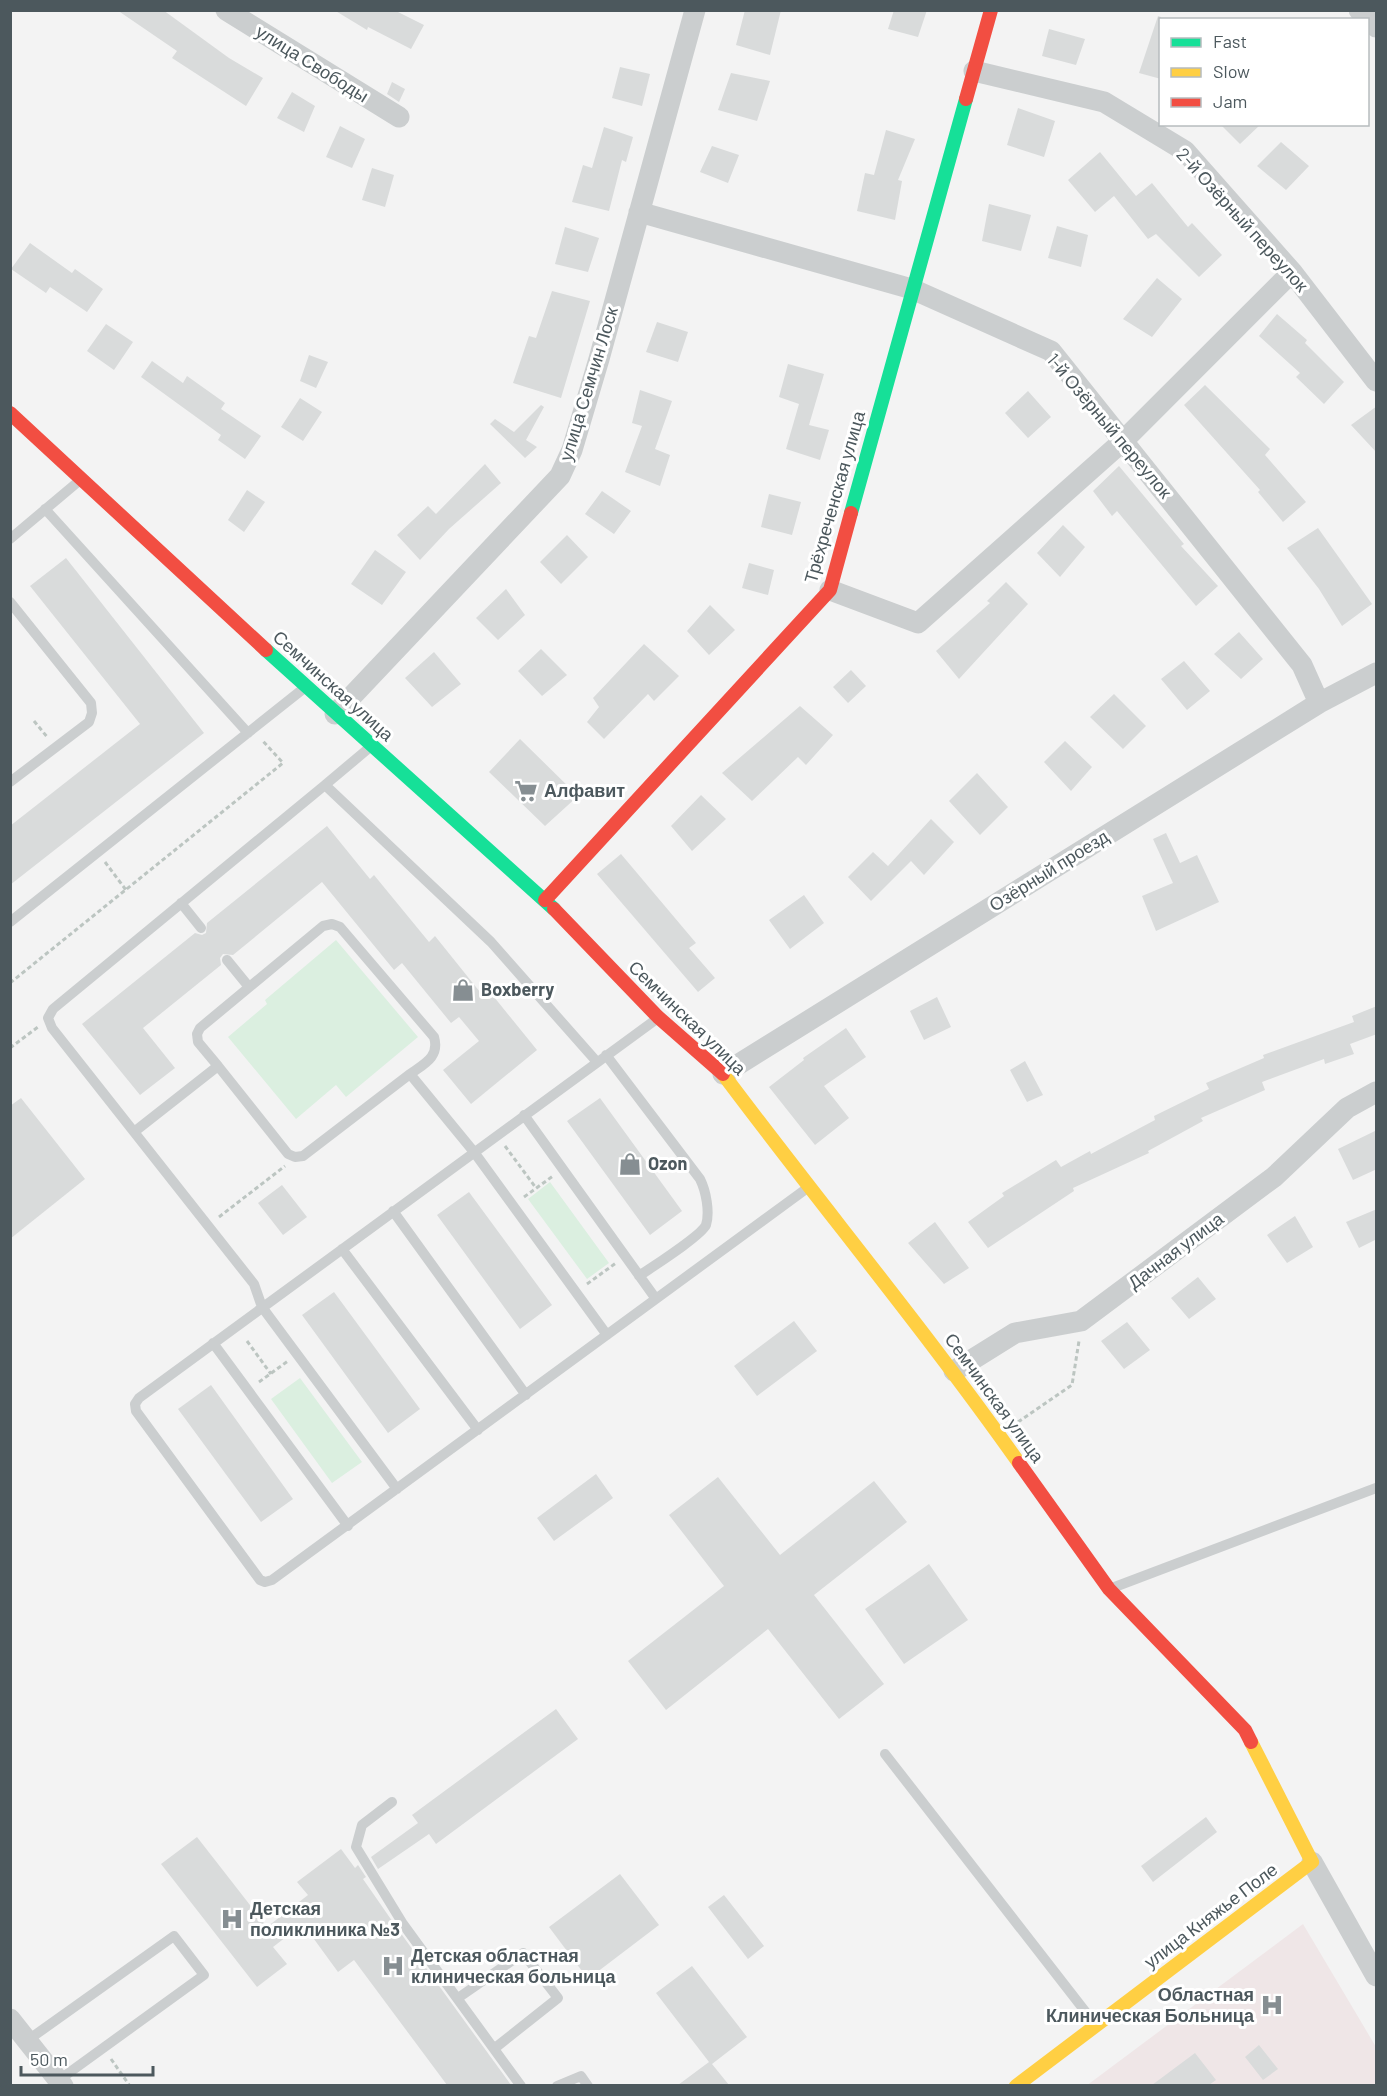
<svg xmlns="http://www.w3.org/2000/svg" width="1387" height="2096" font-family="Barlow,sans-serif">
<rect width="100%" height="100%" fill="#f3f3f3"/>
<path fill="#efe6e7" d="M1303 1924 1376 2047V2085L1086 2086Z"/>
<path fill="#dbefe0" d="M336 940 418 1037 346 1097 336 1085 296 1119 228 1037 267 1004 265 1000Z
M550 1182 609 1263 587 1279 528 1199Z
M300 1378 362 1462 332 1483 271 1399Z"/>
<path fill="#d9dbdb" d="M117 10H163L229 58 263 78 246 106 172 58 177 51Z
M334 10H394L424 25 411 49 368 27 367 30Z
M745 10H781L770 55 736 45Z
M894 10H927L918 37 888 29Z
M1158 16 1161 17V79L1139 73Z
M1049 29 1085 39 1076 65 1042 56Z
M620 67 650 74 642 106 612 98Z
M731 73 770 81 757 121 718 110Z
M392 82 405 89 399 102 387 94Z
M292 92 315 106 304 132 277 118Z
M1018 108 1055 121 1044 157 1007 145Z
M1220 124H1261L1240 144Z
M340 126 365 139 352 168 326 157Z
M604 127 633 137 626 162 622 160 609 211 572 202 583 165 592 168Z
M886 130 915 139 898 180 902 181 895 220 857 211 865 173 874 175Z
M1281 142 1309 166 1286 190 1257 166Z
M712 146 739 155 728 183 700 172Z
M1100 152 1136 196 1152 183 1188 227 1192 223 1222 255 1199 277 1156 234 1148 239 1114 196 1095 212 1068 180Z
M372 168 394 175 385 207 362 200Z
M989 204 1031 215 1021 251 982 241Z
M1057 226 1088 235 1081 267 1048 258Z
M565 227 599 238 588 272 555 264Z
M30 243 72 273 75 269 103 289 87 312 50 287 46 293 11 269Z
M1157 278 1182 299 1152 337 1123 319Z
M552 291 590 301 561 398 513 383 529 336 536 338Z
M1277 314 1307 340 1305 343 1344 382 1324 404 1296 377 1300 373 1259 336Z
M657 322 688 332 678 362 646 352Z
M106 324 133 342 114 370 87 351Z
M309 355 328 362 316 388 300 381Z
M152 361 183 383 187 376 225 403 221 409 261 436 245 459 218 440 221 435 141 377Z
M788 364 824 374 809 425 829 430 820 460 786 449 799 404 779 397Z
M1205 385 1270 449 1265 455 1306 502 1283 522 1258 492 1260 490 1184 405Z
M640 390 672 401 655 449 670 455 660 486 625 472 642 426 632 423Z
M1028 391 1051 417 1028 438 1005 413Z
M300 398 322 412 303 441 281 427Z
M541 405 544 407 526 440 537 447 525 458 490 424 495 419 514 432Z
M1377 406V453L1351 425Z
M485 464 501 483 449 529 420 560 397 535 428 506 436 514Z
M1119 466 1184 544 1181 546 1218 586 1196 606 1117 511 1112 516 1093 491Z
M247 490 265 502 244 532 228 520Z
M602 491 631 511 614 534 585 514Z
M769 494 801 502 792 535 761 527Z
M1063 525 1085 547 1060 577 1037 553Z
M1318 528 1372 604 1342 626 1319 589 1287 548Z
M567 535 588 557 561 584 540 562Z
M375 550 406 572 382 605 351 584Z
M66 558 204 733 10 885V826L140 724 30 586Z
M749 563 774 570 768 595 742 588Z
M1006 582 1028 604 959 679 936 651 990 603 987 601Z
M506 589 525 615 498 640 476 618Z
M710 605 735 630 709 655 687 631Z
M1239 632 1263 659 1241 679 1214 654Z
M644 644 679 676 654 701 648 694 604 739 587 722 599 707 593 698Z
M541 649 567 675 542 696 518 671Z
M434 652 461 684 432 707 405 678Z
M1184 661 1210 691 1187 710 1161 679Z
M851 670 866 686 848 703 833 687Z
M1114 694 1146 726 1123 749 1090 717Z
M800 706 833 735 806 765 798 757 752 801 722 773Z
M520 739 578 796 545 826 489 772Z
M1065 741 1092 767 1071 791 1044 762Z
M977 773 1008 807 980 835 949 801Z
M701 795 726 819 692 851 671 826Z
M931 819 954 842 924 875 911 861 871 901 848 877 873 852 888 866Z
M327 826 370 879 374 875 429 942 435 936 484 997 490 992 537 1050 471 1104 443 1070 479 1041 459 1017 451 1023 402 963 394 970 322 882 233 955 223 954 220 958 221 965 143 1028 175 1068 140 1095 82 1024 195 933 202 935 206 933 207 923Z
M1166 833 1180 863 1197 855 1219 902 1156 931 1142 896 1173 883 1153 839Z
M621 854 696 943 689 948 715 978 698 992 597 874Z
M804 895 824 923 790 949 769 920Z
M937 997 951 1027 924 1040 910 1011Z
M1377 1006V1034L1350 1044 1354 1054 1325 1064 1324 1059 1262 1082 1265 1090 1201 1118 1203 1121 1148 1151 1149 1153 1073 1188 1074 1191 988 1248 968 1222 1004 1196 1002 1193 1056 1160 1061 1167 1090 1151 1091 1154 1155 1120 1154 1116 1209 1089 1206 1083 1264 1058 1263 1055 1354 1022 1352 1016Z
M846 1028 866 1057 824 1086 849 1118 815 1145 769 1087 804 1060 803 1058Z
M1025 1061 1043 1095 1027 1102 1010 1070Z
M21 1098 85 1179 10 1239V1106Z
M600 1098 682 1211 650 1235 567 1121Z
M1377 1130V1169L1353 1180 1338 1149Z
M282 1185 307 1217 283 1235 258 1203Z
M469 1192 552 1305 520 1329 437 1215Z
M1377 1209V1239L1359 1248 1346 1222Z
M1295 1216 1313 1247 1287 1263 1267 1235Z
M935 1222 969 1268 944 1284 908 1243Z
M1198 1277 1216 1299 1189 1319 1171 1298Z
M334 1292 420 1409 388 1433 302 1315Z
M794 1321 817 1351 757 1396 734 1366Z
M1127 1322 1150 1350 1124 1369 1101 1341Z
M211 1385 293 1499 261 1522 178 1409Z
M596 1474 613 1498 554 1541 537 1518Z
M718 1477 780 1555 874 1481 907 1522 814 1595 884 1684 839 1719 768 1629 666 1710 628 1661 724 1586 669 1515Z
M929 1564 968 1620 904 1664 865 1609Z
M556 1709 578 1739 436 1844 429 1834 378 1869 371 1857 418 1823 412 1815Z
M1206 1817 1217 1832 1153 1882 1141 1866Z
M197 1837 267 1927 308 1895 297 1882 341 1849 355 1868 358 1865 366 1877 363 1879 397 1928 511 2085H447L354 1960 338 1972 303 1924 273 1947 287 1964 257 1987 161 1864Z
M620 1874 659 1925 588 1979 549 1927Z
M724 1895 764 1946 748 1959 708 1907Z
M692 1966 747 2037 712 2064 729 2085H678L709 2062 656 1993Z
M1259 2045 1278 2069 1263 2080 1245 2057Z
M1195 2053 1216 2080 1209 2085H1152Z"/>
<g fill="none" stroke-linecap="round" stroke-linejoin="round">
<path stroke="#bcc5c1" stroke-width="3" stroke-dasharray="4.5 3" stroke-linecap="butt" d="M34 721 48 738
M105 862 126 890
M10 983 283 763 262 740
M10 1048 38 1027
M505 1146 536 1188
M524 1197 553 1176
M219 1217 285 1166
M587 1284 616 1263
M247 1341 271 1374
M259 1382 288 1361
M1018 1422 1072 1385 1079 1341
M111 2059 130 2086"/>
<path stroke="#cbcecf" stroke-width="10" d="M45 509 248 733
M10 539 79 481
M10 602 91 703 92 713 89 722 10 782
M369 748 325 785 491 942 597 1062
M325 785 53 1009 48 1018 52 1028 254 1284 262 1307 397 1489
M181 903 201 928
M10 922 303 689
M227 960 249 987
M658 1018 139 1398 135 1404 136 1411 260 1580 265 1582 272 1580 806 1189
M606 1055 700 1179C706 1191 710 1212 706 1225 701 1236 652 1267 639 1276
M218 1066 288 1154 295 1157 303 1156 410 1074 474 1152 607 1335
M524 1115 656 1299
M134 1132 218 1066 198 1042 197 1034 200 1028 323 926 332 924 340 927 434 1037C440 1057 424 1064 410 1074
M393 1211 526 1395
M342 1249 478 1430
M213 1343 348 1526
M1112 1588 1376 1488
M885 1754 1095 2024
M392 1802 362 1825 356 1847 403 1924 521 2086
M458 1998 523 1953 558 1998 495 2048
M28 2040 174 1936 204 1975 59 2080
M557 2086 581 2076 588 2086"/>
<path stroke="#cbcecf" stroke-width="21" d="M226 10 399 117
M1359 10 1376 27
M974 71 1104 102 1185 151 1292 272 1376 381
M639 212 912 289 1051 351 1302 665 1319 703
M830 590 918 623 1123 441 1292 272
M335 714 560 476 572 450 599 359 695 10
M723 1074 1319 703 1376 673
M954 1371 1015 1333 1081 1321 1274 1177 1347 1108 1376 1092
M1312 1862 1376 1976
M10 2019 63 2086"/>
<path stroke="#16e098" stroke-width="14" d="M851 513 966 99
M266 650 554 909"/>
<path stroke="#ffcf43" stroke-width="14" d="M723 1074C821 1205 925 1330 1019 1463
M1016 2086 1312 1862 1251 1742"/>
<path stroke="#f24e42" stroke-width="14" d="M966 99 991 10
M10 413 266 650
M545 900 830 590 851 513
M554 909 658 1017 723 1074
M1019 1463 1109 1589 1245 1730 1251 1742"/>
</g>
<defs>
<g id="supermarket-bare" transform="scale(1.8)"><path d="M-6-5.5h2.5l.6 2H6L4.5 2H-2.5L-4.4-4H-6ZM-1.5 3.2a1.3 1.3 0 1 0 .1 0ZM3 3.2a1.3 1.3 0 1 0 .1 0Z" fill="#868e92" stroke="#fff" stroke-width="2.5" paint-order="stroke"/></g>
<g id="shop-bare" transform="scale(1.8)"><path d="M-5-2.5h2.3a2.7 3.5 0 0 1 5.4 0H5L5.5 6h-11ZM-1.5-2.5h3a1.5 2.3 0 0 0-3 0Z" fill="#868e92" stroke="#fff" stroke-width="2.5" paint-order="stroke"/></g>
<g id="hospital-bare" transform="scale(1.8)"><path d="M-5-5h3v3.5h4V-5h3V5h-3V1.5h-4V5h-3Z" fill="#868e92" stroke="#fff" stroke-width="2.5" paint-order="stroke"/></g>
</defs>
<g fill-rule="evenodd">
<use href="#supermarket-bare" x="526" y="791"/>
<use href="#shop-bare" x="463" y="990"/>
<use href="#shop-bare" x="630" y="1164"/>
<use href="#hospital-bare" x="232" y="1919"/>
<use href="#hospital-bare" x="393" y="1966"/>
<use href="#hospital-bare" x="1272" y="2005"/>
</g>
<g text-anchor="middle" stroke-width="6" stroke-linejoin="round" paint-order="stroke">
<g font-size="18" fill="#4c585d" stroke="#fff">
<text transform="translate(312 64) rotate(32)" y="6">улица Свободы</text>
<text transform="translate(1242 220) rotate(48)" y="6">2-й Озёрный переулок</text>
<text transform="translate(589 384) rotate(-73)" y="6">улица Семчин Лоск</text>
<text transform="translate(1109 426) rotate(50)" y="6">1-й Озёрный переулок</text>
<text transform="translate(835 497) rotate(-74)" y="6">Трёхреченская улица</text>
<text transform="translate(333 686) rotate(42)" y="6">Семчинская улица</text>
<text transform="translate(1049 871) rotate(-32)" y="6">Озёрный проезд</text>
<text transform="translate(687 1018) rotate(44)" y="6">Семчинская улица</text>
<text transform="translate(1176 1251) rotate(-37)" y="6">Дачная улица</text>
<text transform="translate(994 1398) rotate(54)" y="6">Семчинская улица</text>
<text transform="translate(1211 1916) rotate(-37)" y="6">улица Княжье Поле</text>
</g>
<g font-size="18" font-weight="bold" fill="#4c585d" stroke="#fff" text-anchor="start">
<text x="544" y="797">Алфавит</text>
<text x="481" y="996">Boxberry</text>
<text x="648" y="1170">Ozon</text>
<text x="250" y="1915">Детская<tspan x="250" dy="21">поликлиника №3</tspan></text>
<text x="411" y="1962">Детская областная<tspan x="411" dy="21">клиническая больница</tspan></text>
<text x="1254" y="2001" text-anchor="end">Областная<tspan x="1254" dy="21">Клиническая Больница</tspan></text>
</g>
</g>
<rect width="1387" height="2096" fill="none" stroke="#4c585d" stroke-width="24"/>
<rect x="1159" y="18" width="210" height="108" fill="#ffffff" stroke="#b7bcbe" stroke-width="1.5"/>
<rect x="1171" y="38" width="30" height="9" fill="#16e098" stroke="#b7bcbe" stroke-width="1.5"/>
<text x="1213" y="48" font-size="18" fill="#4c585d">Fast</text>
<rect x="1171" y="68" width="30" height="9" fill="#ffcf43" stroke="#b7bcbe" stroke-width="1.5"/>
<text x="1213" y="78" font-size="18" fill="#4c585d">Slow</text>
<rect x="1171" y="98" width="30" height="9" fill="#f24e42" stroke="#b7bcbe" stroke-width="1.5"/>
<text x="1213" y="108" font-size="18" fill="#4c585d">Jam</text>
<path d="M21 2066v9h132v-9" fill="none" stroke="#4c585d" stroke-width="3"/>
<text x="30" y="2066" font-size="18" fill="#4c585d" stroke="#ffffff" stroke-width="4.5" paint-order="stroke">50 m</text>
</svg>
